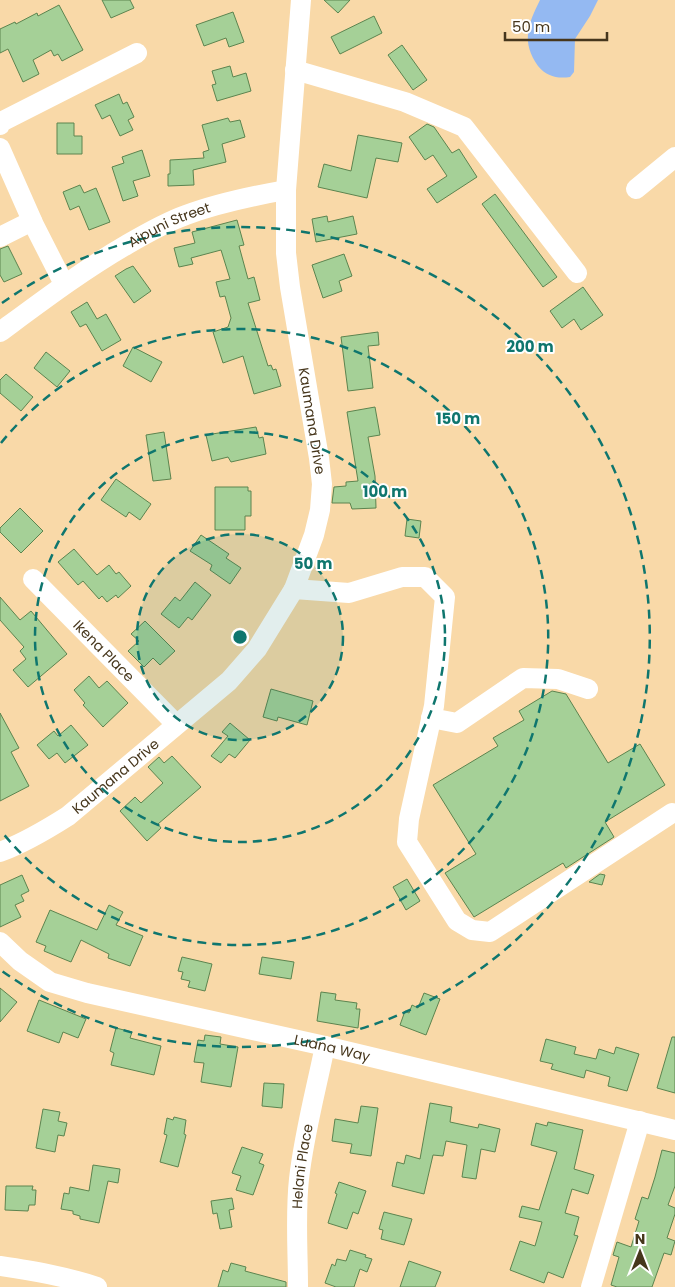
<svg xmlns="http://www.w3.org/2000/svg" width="675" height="1287" font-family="Poppins,sans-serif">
<rect width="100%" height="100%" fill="#f9d9a8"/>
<path fill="#94b9f2" d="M540 0H598L590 16 575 39 574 72 570 77C557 79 546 76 538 66 521 42 528 24 540 0Z"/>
<path fill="#a5d097" stroke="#5c844f" d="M102 0H130L134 8 111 18Z
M324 0H350L338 13Z
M59 5 83 50 62 61 58 54 54 56 51 50 33 60 39 74 23 82 8 49 0 53V29L15 22 16 24 37 13 38 16Z
M233 12 244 42 229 47 226 38 204 46 196 25Z
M374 16 382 33 340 54 331 37Z
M402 45 427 80 413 90 388 55Z
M230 66 233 77 246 73 251 91 217 101 212 85 216 84 212 71Z
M119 94 123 104 127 102 134 117 128 120 133 130 120 136 110 115 102 119 95 105Z
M228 118 230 122 240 120 245 137 222 144 226 162 193 170 194 185 168 186V174H170V160L204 158 203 152 209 150 202 125Z
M57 123H74V136H82V154H57Z
M427 124 434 127 452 153 459 149 477 177 437 203 427 189 447 176 433 155 425 160 409 137Z
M358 135 402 143 398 162 376 158 367 198 318 187 324 164 351 171Z
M142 150 150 176 133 181 138 196 123 201 112 167 124 163 122 157Z
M80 185 84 193 96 188 110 222 89 230 79 206 70 210 63 192Z
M495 194 557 277 543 287 482 204Z
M327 216 328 222 353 216 357 234 316 242 312 219Z
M237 220 244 245 239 246 248 279 254 277 260 300 248 303 268 366 271 365 273 370 276 369 281 386 254 394 243 356 223 363 213 332 228 327 231 318 225 296 220 297 216 282 230 279 221 250 191 258 193 264 179 267 174 248 195 243 192 232Z
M8 246 22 274 4 282 0 275V249Z
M344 254 352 276 339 281 342 291 323 298 312 265Z
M133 266 151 291 134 303 115 276 126 269Z
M583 287 603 315 581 330 574 319 562 328 550 311Z
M87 302 97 319 106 314 121 340 102 351 86 324 80 327 71 312Z
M378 332 379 345 368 346 373 388 348 391 341 337Z
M133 347 162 362 151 382 123 366Z
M46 352 70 371 57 387 34 368Z
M6 374 33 397 21 411 0 393V380Z
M375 407 380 435 368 437 375 476 376 508 352 509 350 503H332L334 487 346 486V482L358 481 347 412Z
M256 427 259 438 263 437 266 454 231 462 228 457 212 461 206 435Z
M164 432 171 479 153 481 146 435Z
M116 479 151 504 140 520 129 512 126 517 101 500Z
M215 487H248V491H251V516H245V530H215Z
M20 508 43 531 21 553 0 532V528Z
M407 519 421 521 419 538 405 536Z
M201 535 229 554 226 558 241 568 230 584 210 570 212 565 190 551Z
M74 549 97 575 109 565 116 574 119 572 131 586 118 598 116 595 107 602 102 596 99 599 83 581 78 585 58 562Z
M195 582 211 595 192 620 188 617 179 628 161 614 175 597 180 601Z
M0 597 20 620 31 611 67 654 28 687 13 670 26 659 20 651 24 647 0 620Z
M145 621 175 651 160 665 153 658 144 667 128 651 139 641 131 634Z
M89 676 99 688 107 681 128 703 103 727 83 705 85 703 74 690Z
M271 689 313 701 307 725 278 717 277 721 263 717Z
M552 691 566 694 608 763 640 744 665 785 605 822 614 837 566 868 563 863 474 917 445 873 476 854 433 785 498 746 493 738 524 720 519 711Z
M0 713 19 748 11 752 29 786 0 801Z
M230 723 250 740 235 758 229 754 221 763 211 756 228 736 222 732Z
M71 725 88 745 65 763 57 753 49 759 37 745 54 731 58 736Z
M172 756 201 787 158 824 161 828 147 841 120 811 135 797 141 803 163 783 148 767 159 757 164 763Z
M600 874 605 875 602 885 589 882Z
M22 875 29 891 21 895 24 901 15 905 21 917 0 927V885Z
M407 879 420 901 406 910 393 887Z
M109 905 123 912 116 925 143 936 130 966 108 958 109 954 81 940 71 962 44 951 46 946 36 942 50 910 97 930Z
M182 957 212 964 205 991 188 987 190 981 181 979 183 972 178 971Z
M262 957 294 962 291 979 259 974Z
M0 988 17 1002 0 1022Z
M321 992 336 994 335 1000 357 1003 356 1009H360L358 1028 317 1021Z
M424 993 440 999 426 1035 400 1025 405 1011 409 1013 412 1005 418 1008Z
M39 1000 86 1019 78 1038 63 1032 59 1043 27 1031Z
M116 1028 132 1032 130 1038 161 1046 154 1075 111 1065 114 1053 110 1051Z
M205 1035 221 1037 220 1044 238 1047 231 1087 201 1082 204 1063 194 1062 198 1040 204 1041Z
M672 1037H675V1093L657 1088Z
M546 1039 576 1047 574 1054 596 1059 599 1049 614 1054 616 1047 639 1054 627 1091 608 1086 610 1077 586 1070 584 1078 551 1069 553 1064 540 1061Z
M264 1083 284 1084 282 1108 262 1106Z
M430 1103 452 1107 450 1122 478 1128 479 1124 500 1129 495 1152 481 1149 476 1179 462 1177 467 1145 446 1141 443 1156 433 1155 424 1194 392 1186 397 1162 404 1164 406 1155 420 1159Z
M361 1106 378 1108 371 1156 350 1153 352 1144 332 1141 335 1119 358 1123Z
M43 1109 60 1112 58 1121 67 1123 64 1136 58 1135 55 1152 36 1148Z
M174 1117 186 1120 184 1134 186 1135 178 1167 160 1162 167 1135 164 1134 167 1118 173 1120Z
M548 1122 583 1130 574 1169 594 1175 588 1194 572 1189 565 1213 579 1217 574 1235 578 1236 563 1278 548 1272 544 1283 510 1270 520 1241 535 1246 542 1222 519 1217 522 1206 539 1210 557 1152 531 1145 536 1123 547 1126Z
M242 1147 263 1154 259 1163 264 1165 253 1195 236 1190 241 1176 232 1173Z
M662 1150 675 1153V1186L668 1205 675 1208V1214L667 1238 675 1241 671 1255 664 1253 652 1287H617L611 1285 619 1257 613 1255 617 1242 631 1247 639 1221 635 1219 642 1197 648 1199 655 1177Z
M93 1165 120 1169 118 1183 108 1181 99 1223 80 1219V1216L73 1214V1211L61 1209 64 1193 69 1194 70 1187 89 1191Z
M339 1182 366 1191 358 1214 353 1212 347 1229 328 1223 337 1194 335 1193Z
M6 1186H33L32 1190H36L35 1205H29L28 1211 5 1210Z
M232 1198 234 1209 229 1210 232 1227 220 1229 217 1213 213 1214 211 1201Z
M384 1212 412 1219 404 1245 381 1239 383 1230 379 1229Z
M350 1250 366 1255 365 1257 372 1259 367 1272 360 1269 354 1287H336L325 1283 332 1264 335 1266 337 1259 346 1261Z
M409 1261 441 1272 435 1287H400Z
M231 1263 246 1267 245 1271 286 1282V1287H218L223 1270 228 1272Z"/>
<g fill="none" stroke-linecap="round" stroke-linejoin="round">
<g stroke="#fff" stroke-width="20">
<path d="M295 70 405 102 464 127 577 273"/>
<path d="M0 125 1 122 137 53"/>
<path d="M0 148 34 225 64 284"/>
<path d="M636 189 675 157"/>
<path d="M0 237 32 221"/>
<path id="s1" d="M0 332C42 301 83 270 128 244 147 233 166 222 186 215 218 203 252 196 286 190"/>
<path id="s2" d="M33 579 176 724"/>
<path d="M294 589 349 593 402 577H425L445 597 434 706 409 819 407 842 457 921 472 930 490 932 672 813"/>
<path d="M431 718 457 723 523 678 558 679 588 689"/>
<path id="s3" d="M0 852C24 843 46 830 68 816L229 681 257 649 294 589 314 535 320 510 322 484 319 458 290 287 286 253V190L301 0"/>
<path id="s4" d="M0 942 20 961 50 982 87 993 325 1046 675 1130"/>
<path d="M0 1266C33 1271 65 1276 97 1287"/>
<path id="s5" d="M298 1287C298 1251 295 1215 299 1179 304 1134 316 1090 325 1046"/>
<path d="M591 1287 640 1121"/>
</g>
</g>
<circle cx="240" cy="637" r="103" fill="#0f766e" fill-opacity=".12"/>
<g fill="none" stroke="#0f766e" stroke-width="2.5" stroke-dasharray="9 6">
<circle cx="240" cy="637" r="103"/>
<circle cx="240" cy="637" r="205"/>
<path d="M1 443A308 308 0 1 1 1 831"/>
<path d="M2 303A410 410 0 1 1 2 971"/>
</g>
<g text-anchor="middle" stroke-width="4" stroke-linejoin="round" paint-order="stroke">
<g font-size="14" fill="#46361c" stroke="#fff">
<text dy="5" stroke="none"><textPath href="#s1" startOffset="201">Aipuni Street</textPath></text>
<text transform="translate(312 421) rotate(81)" y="5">Kaumana Drive</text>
<text dy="5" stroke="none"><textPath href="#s2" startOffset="101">Ikena Place</textPath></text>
<text dy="5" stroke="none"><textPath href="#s3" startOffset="139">Kaumana Drive</textPath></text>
<text dy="5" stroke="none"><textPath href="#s4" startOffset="354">Luana Way</textPath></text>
<text dy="5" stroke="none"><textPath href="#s5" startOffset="121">Helani Place</textPath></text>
</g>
</g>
<circle cx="240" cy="637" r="8" fill="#0f766e" stroke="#fff" stroke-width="2.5"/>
<g font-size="15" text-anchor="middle" font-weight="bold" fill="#0f766e" stroke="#fff" stroke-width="4" stroke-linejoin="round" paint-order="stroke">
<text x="530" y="352">200 m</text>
<text x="458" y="424">150 m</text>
<text x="385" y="497">100 m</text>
<text x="313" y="569">50 m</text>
</g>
<g transform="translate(640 1252)" stroke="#ffffff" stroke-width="4" paint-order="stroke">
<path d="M0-4L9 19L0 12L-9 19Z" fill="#46361c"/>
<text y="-8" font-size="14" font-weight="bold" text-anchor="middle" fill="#46361c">N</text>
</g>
<path d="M505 32v8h102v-8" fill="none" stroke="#46361c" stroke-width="2.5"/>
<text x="512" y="32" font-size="15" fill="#46361c" stroke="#ffffff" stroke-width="4" paint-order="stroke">50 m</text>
</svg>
